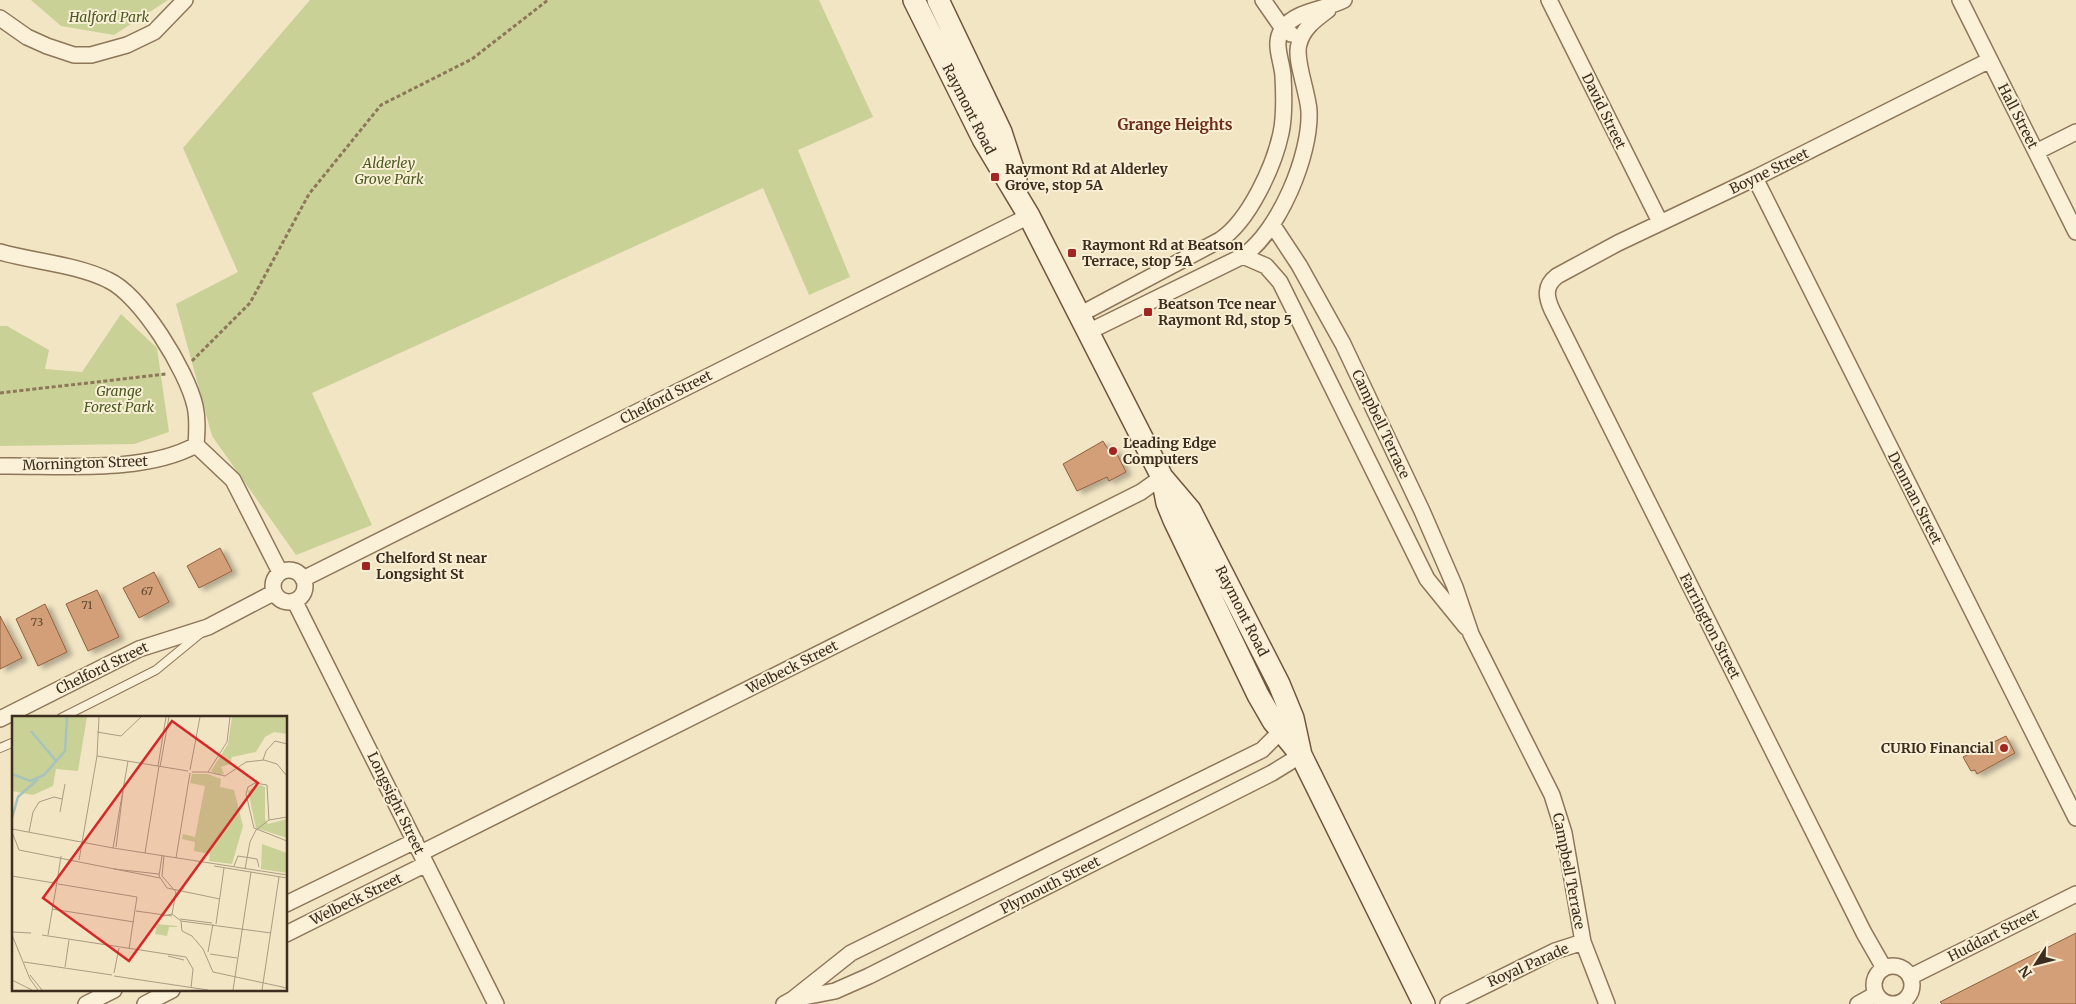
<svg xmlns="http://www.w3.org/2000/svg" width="2076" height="1004" font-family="Merriweather,serif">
<defs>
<filter id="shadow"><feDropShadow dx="5.5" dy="3" stdDeviation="2.5" flood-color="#0004"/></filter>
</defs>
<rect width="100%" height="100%" fill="#f2e5c4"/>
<path fill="#c9d197" d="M31 0H168L114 35 61 26Z
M310 0H819L873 117 798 150 850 277 809 295 763 188 312 393 372 525 296 555 212 436 176 304 238 272 183 148Z
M121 314 157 348 169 432 134 444 0 446V326H7L49 350 45 369 82 372Z"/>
<path fill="#d29f78" stroke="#8f5f3d" filter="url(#shadow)" d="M1103 441 1109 451 1114 448 1126 472 1109 481 1107 477 1077 491 1063 464Z
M220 548 232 571 199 588 187 566Z
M154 572 169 602 139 618 123 588Z
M97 590 119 637 88 651 66 604Z
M45 604 67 652 38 666 16 619Z
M0 616 22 658 0 669Z
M2006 736 2015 753 1977 774 1975 770 1971 771 1963 757Z
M2076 933V1004H1942L1940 1002Z"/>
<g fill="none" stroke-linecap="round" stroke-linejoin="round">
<g stroke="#8e7659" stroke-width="10">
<path id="service" d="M61 718 156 670 201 633
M0 748 14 742"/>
</g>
<g stroke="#8e7659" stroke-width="18">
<path id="minor" d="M1263 0 1279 23 1291 34
M1549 0 1660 222
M1960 0 2076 232
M0 18 27 37 47 46 74 55H91L127 45 154 32 185 0
M2036 152 2076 132
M1755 178 2076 818
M1272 224 1299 265 1343 344 1422 511 1455 587 1471 634 1552 795 1564 833 1583 942 1607 1004
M0 252C35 262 75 264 108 280 141 295 187 371 195 406 198 419 197 432 196 445
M1243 256 1266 266 1280 282 1427 579 1466 627
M1079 315 1220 240C1249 221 1274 166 1281 133 1285 115 1284 94 1283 76 1282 60 1272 43 1283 28 1298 10 1324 10 1344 0
M1088 332 1243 256C1279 231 1311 155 1309 111 1308 92 1294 59 1299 44 1303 28 1316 19 1328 10
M196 445 233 480 280 572
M0 466C59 465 144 474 196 445
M273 586a16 16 0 1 1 32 0a16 16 0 1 1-32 0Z
M303 579 1029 216
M295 602 496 1004
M0 719 139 649 208 627 273 593
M421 853 1141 492 1162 477
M286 904 415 841
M286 934 426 864
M1874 985a19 19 0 1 1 38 0a19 19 0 1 1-38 0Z
M1884 968 1864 933 1552 310C1546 297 1544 286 1557 276L1618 243 1755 178 1990 60
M1910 977 2076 894
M793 999 835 991 869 976 1272 773 1301 755
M86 1004 114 990
M145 1004 172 990
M784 1004 793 999 851 953 1262 750 1281 731
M1448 1004 1555 951 1583 942
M1858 1004 1876 994"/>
</g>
<g stroke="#70573c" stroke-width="24">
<path id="secondary" d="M914 0 983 139 1029 216 1162 477 1190 510 1279 684 1293 718 1301 755
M938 0 1001 132 1016 178
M1162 477 1167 503 1174 520 1258 695 1273 721 1301 755 1424 1004"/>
</g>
<path stroke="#8e7659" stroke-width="3" stroke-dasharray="4 2.5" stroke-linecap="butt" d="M192 361 250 303 309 194 381 105 472 59 548 0
M0 393 166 374"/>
<use href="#service" stroke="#fbf1d9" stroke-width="8"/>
<use href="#minor" stroke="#fbf1d9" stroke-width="15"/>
<use href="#secondary" stroke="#fbf1d9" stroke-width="21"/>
</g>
<g fill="#a22524" stroke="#f8efd5" stroke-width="2">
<rect x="990" y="172" width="10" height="10" rx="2.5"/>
<rect x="1067" y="248" width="10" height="10" rx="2.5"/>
<rect x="1143" y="307" width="10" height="10" rx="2.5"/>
<circle cx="1113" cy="451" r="5"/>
<rect x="361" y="561" width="10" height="10" rx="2.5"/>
<circle cx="2004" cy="748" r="5"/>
</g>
<g text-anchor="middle" stroke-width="4" stroke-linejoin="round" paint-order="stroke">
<g font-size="11" fill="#624a34">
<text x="147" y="595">67</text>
<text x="87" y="609">71</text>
<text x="37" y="626">73</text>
</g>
<g font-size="14" font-style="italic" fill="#4c5b23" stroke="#f8efd5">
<text x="109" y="22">Halford Park</text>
<text x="389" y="168">Alderley<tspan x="389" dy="16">Grove Park</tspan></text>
<text x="119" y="396">Grange<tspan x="119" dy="16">Forest Park</tspan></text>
</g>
<g font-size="14" fill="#3d2d1e" stroke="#f8efd5">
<text transform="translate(969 109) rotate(63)" y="5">Raymont Road</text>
<text transform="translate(1604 111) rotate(64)" y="5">David Street</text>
<text transform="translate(2018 116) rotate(63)" y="5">Hall Street</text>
<text transform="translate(1769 171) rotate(-26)" y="5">Boyne Street</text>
<text transform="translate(666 397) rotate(-27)" y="5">Chelford Street</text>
<text transform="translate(1381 424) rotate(65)" y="5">Campbell Terrace</text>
<text transform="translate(85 463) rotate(-2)" y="5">Mornington Street</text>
<text transform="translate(1915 498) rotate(63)" y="5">Denman Street</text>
<text transform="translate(1242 611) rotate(63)" y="5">Raymont Road</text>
<text transform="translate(1710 626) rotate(63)" y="5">Farrington Street</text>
<text transform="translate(792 667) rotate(-27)" y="5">Welbeck Street</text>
<text transform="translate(102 668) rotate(-26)" y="5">Chelford Street</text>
<text transform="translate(396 803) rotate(64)" y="5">Longsight Street</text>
<text transform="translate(1569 871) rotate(79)" y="5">Campbell Terrace</text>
<text transform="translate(1050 885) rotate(-27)" y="5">Plymouth Street</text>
<text transform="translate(356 899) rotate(-26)" y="5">Welbeck Street</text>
<text transform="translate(1993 935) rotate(-27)" y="5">Huddart Street</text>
<text transform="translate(1528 965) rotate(-24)" y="5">Royal Parade</text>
</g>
<g font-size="14" font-weight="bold" fill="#3d2d1e" stroke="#f8efd5" text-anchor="start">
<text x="1005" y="174">Raymont Rd at Alderley<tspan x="1005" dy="16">Grove, stop 5A</tspan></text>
<text x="1082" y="250">Raymont Rd at Beatson<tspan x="1082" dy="16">Terrace, stop 5A</tspan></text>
<text x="1158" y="309">Beatson Tce near<tspan x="1158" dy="16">Raymont Rd, stop 5</tspan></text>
<text x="1123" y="448">Leading Edge<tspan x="1123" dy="16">Computers</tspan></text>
<text x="376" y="563">Chelford St near<tspan x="376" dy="16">Longsight St</tspan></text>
<text x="1994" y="753" text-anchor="end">CURIO Financial</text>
</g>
<g font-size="15" font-weight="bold" fill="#6d2d1a" stroke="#f8efd5">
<text x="1175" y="130">Grange Heights</text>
</g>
</g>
<g transform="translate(12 716)">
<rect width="275" height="275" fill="#f2e5c4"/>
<path d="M0 1H75L66 55 44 53 41 70 21 79 0 75ZM220 1H275V18L262 16 253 21 244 36 220 41 218 48 209 51 212 58 206 59 199 55 216 28ZM180 58H196L209 63 208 71 222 74 231 110 220 148 197 145 198 138 182 135 183 126 170 123 171 118 183 121 193 70 178 67ZM248 69 253 71V103L256 108 275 103V122L244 112 236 75ZM250 128 275 137V157L249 153ZM145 208 165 210V211H157L155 220 143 218Z" fill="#c9d197"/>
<path fill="none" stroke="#a6c4bc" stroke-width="2.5" d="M19 15 44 45M0 58 18 65 32 59 53 35 55 1M0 102 6 81 26 63"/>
<path fill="none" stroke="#aa9b82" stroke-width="1" d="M85 16 109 20 129 1M85 40 176 55M251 44 254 35 263 25 275 28M146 50 154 1M148 51 157 1M178 54 188 1M180 56H196M196 56 213 60 234 46 252 44 265 48 275 60M196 56 215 26 218 1M48 96 53 68M257 104 255 69 243 67 236 71 234 78 242 112 275 125M0 113 101 132M0 116 7 134 148 162M17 116 21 96 27 86 42 81 50 83M104 131 111 75M101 132 116 45M101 132 275 159M133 137 147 50M150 140 147 160 155 172 208 183M152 140 150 160 164 176 160 198M164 142 178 57M67 144 85 40 87 1M202 150 275 162M222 150 226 140 245 143 247 151M102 153 147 158M233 153 238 126 244 114 257 104 275 101M0 160 42 167M45 166 49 140M46 168 125 181 117 233M40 193 122 206M124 195 160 200M151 200 160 198 169 205 259 217M168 203 200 207M169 205 170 215 180 220 191 233 201 256 275 272M204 208 212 152M0 216 19 217M0 219 18 263 26 274M30 219 174 241 181 253 179 272M36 219 45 166 44 170M196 236 201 208M198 238 225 242M156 240 172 244M12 246 100 259M53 251 57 224M102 257 107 232M18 259 30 274M102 260 196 274M0 264 20 274M221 274 239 156M250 274 267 161"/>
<path fill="#d62828" fill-opacity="0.15" stroke="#d62828" stroke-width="2.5" d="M160 5 246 67 117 245 31 182Z"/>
<rect width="275" height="275" fill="none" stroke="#3d2d1e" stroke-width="2.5"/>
</g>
<g transform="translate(2036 964) rotate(234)" stroke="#f8efd5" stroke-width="4" paint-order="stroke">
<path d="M0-4L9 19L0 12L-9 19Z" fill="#3d2d1e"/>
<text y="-8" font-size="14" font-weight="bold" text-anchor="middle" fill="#3d2d1e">N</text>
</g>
</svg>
